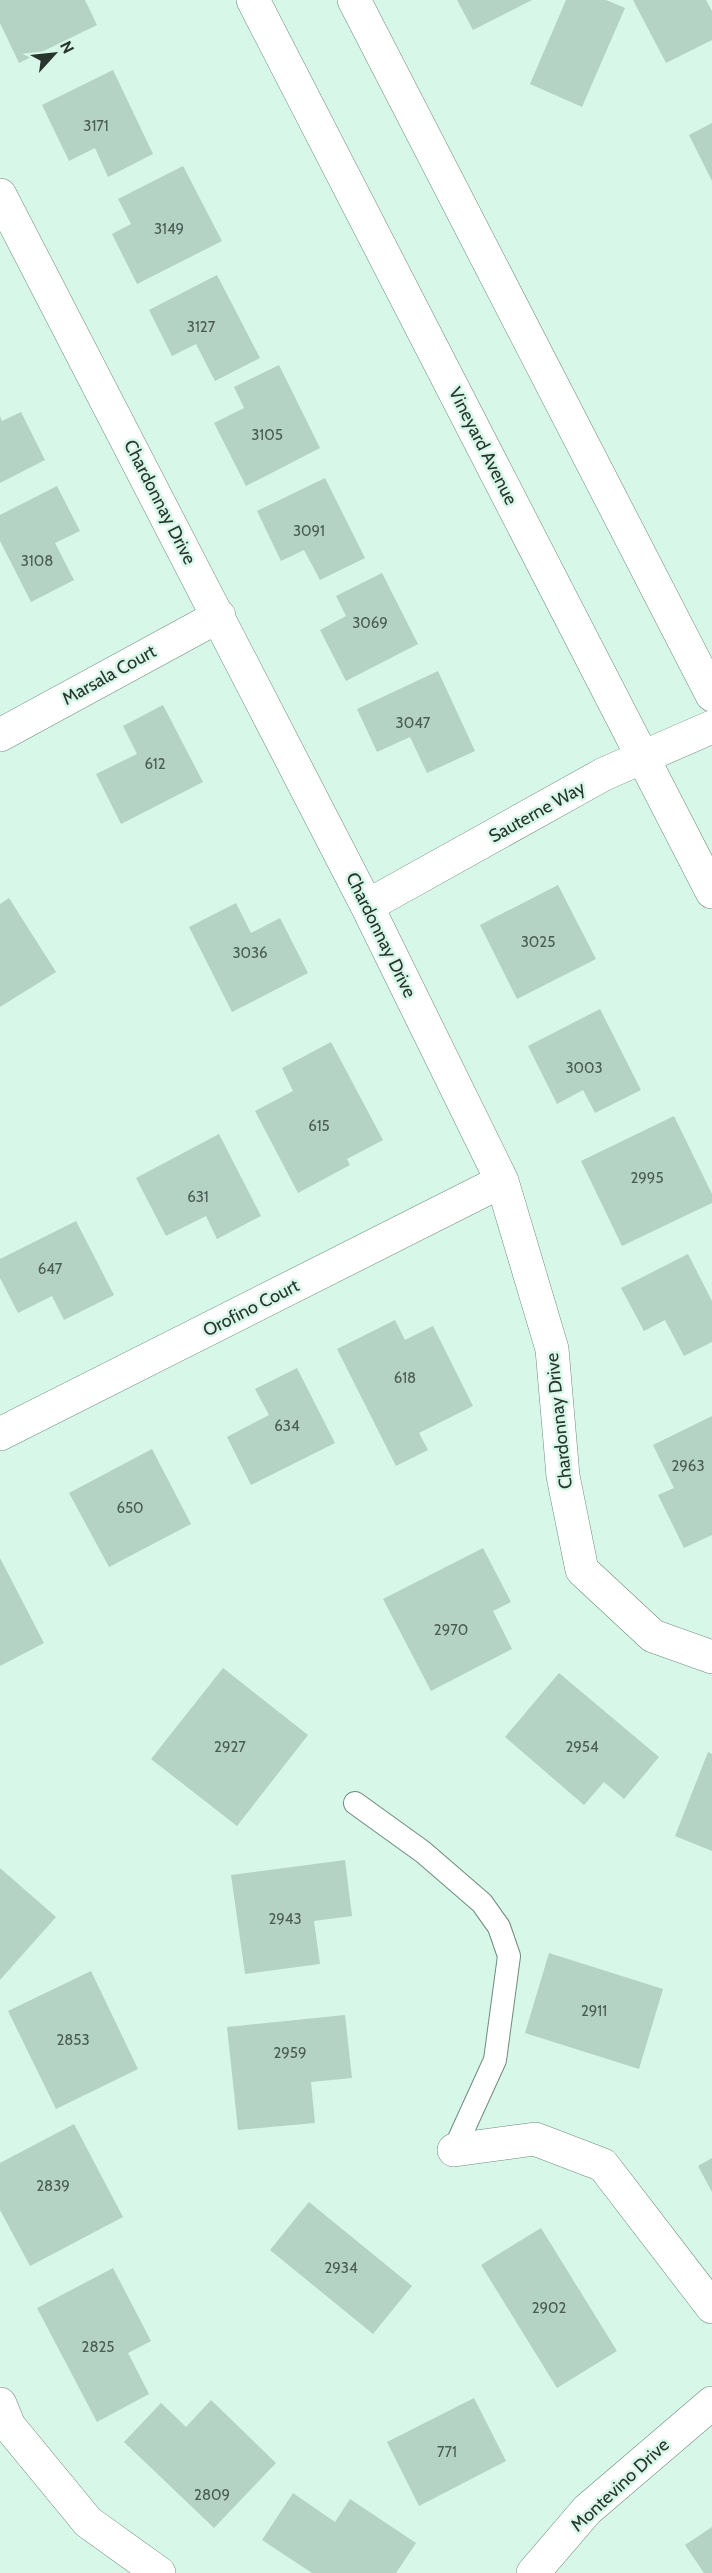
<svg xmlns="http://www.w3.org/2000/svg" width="712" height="2573" font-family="Cabin,sans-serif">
<rect width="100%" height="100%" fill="#d7f7e8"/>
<path fill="#b4d3c5" d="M0 0H85L97 25 19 63 0 23Z
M457 0H532L473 30Z
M566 0H606L625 8 582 107 530 84Z
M633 0H706L712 11V40L666 63Z
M113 70 153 154 108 177 95 148 69 161 42 105Z
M712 123V181L689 135Z
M183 166 222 241 137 284 112 234 131 224 118 199Z
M217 275 260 358 215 381 196 344 172 356 149 310Z
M279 365 320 448 246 486 214 423 244 408 234 387Z
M21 412 45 460 0 483V416L2 421Z
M325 478 365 558 320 580 304 550 281 561 257 511Z
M57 486 80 531 55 543 74 580 31 602 0 541V515Z
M382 573 418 644 346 681 320 630 346 616 336 596Z
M438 671 475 751 427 773 410 737 377 752 357 709Z
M163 705 203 782 121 824 96 774 137 754 123 726Z
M558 885 596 959 517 999 480 925Z
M9 898 56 972 0 1007V904Z
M236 903 251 933 280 918 308 973 232 1012 189 927Z
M600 1009 641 1090 595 1113 583 1090 557 1104 528 1046Z
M331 1042 383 1140 347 1159 350 1165 298 1193 255 1111 293 1091 282 1068Z
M674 1116 712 1194V1203L622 1246 581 1161Z
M219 1134 261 1216 217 1239 206 1216 166 1236 136 1178Z
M76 1221 114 1295 64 1320 52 1296 18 1313 0 1278V1259Z
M688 1254 712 1301V1342L684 1356 665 1320 644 1331 621 1288Z
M395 1320 405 1340 433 1326 473 1406 419 1433 428 1450 396 1466 337 1349Z
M297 1368 335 1443 251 1485 227 1437 269 1415 255 1389Z
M712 1416V1535L684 1548 658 1495 674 1488 653 1445Z
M152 1449 191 1524 109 1567 69 1493Z
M483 1548 511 1602 493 1611 512 1649 431 1691 383 1599Z
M0 1558 44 1643 0 1666Z
M223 1668 308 1735 237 1826 151 1759Z
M559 1673 659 1757 624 1799 604 1782 584 1805 505 1737Z
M708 1752 712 1754V1851L675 1836Z
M345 1860 352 1916 314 1921 320 1964 245 1974 231 1875Z
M0 1868 56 1917 0 1980Z
M549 1953 663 1989 639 2069 525 2033Z
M91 1971 138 2069 56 2109 8 2011Z
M345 2015 352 2078 311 2082 315 2123 238 2130 227 2027Z
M74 2124 123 2217 30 2266 0 2210V2163Z
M712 2158V2192L698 2166Z
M309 2202 412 2286 373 2334 270 2250Z
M541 2228 617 2351 557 2388 481 2265Z
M113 2268 151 2341 128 2353 149 2394 97 2422 37 2308Z
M474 2398 506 2461 419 2506 387 2442Z
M211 2400 276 2463 214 2528 124 2442 161 2403 186 2427Z
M293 2493 335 2522 350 2499 416 2543 396 2573H312L262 2540Z
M712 2527V2573H704L685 2545Z"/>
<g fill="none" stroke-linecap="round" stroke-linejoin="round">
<g stroke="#6e8b7e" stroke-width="24">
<path id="service" d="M355 1803 423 1852 482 1903 499 1927 509 1956 495 2060 454 2150"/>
</g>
<g stroke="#6e8b7e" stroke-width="34">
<path id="minor" d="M0 195 367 906 502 1181 552 1349 563 1476 582 1570 653 1636 712 1657
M0 735 219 616
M367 906 604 774 712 727
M0 1434 502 1181
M454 2150 535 2139 603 2165 712 2307
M0 2404 9 2426 88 2522 159 2573
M533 2573 587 2510 712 2403"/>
</g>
<g stroke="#6e8b7e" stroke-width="34">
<path id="tertiary" d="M253 0 712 892
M354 0 712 695"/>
</g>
<use href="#service" stroke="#fff" stroke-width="22"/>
<use href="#minor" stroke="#fff" stroke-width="33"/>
<use href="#tertiary" stroke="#fff" stroke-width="33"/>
</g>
<g text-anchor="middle" stroke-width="5" stroke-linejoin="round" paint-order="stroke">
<g font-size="15" fill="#4b5c54">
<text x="96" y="131">3171</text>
<text x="169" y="234">3149</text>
<text x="201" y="332">3127</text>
<text x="267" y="440">3105</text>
<text x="309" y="536">3091</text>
<text x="37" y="566">3108</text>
<text x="370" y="628">3069</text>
<text x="413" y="728">3047</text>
<text x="155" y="769">612</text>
<text x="538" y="947">3025</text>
<text x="250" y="958">3036</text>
<text x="584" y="1073">3003</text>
<text x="319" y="1131">615</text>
<text x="647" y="1183">2995</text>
<text x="198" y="1202">631</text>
<text x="50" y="1274">647</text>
<text x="405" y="1383">618</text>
<text x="287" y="1431">634</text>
<text x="688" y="1471">2963</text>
<text x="130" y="1513">650</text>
<text x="451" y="1635">2970</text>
<text x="230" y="1752">2927</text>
<text x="582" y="1752">2954</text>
<text x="285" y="1924">2943</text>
<text x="594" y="2016">2911</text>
<text x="73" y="2045">2853</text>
<text x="290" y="2058">2959</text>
<text x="53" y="2191">2839</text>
<text x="341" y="2273">2934</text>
<text x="549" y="2313">2902</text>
<text x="98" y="2352">2825</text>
<text x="447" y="2457">771</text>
<text x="212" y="2500">2809</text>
</g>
<g font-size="18" fill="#28342e" stroke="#d7f7e8">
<text transform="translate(483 446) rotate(63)" y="6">Vineyard Avenue</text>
<text transform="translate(160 502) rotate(63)" y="6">Chardonnay Drive</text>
<text transform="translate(109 675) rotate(-29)" y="6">Marsala Court</text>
<text transform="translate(537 812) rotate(-29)" y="6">Sauterne Way</text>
<text transform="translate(381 935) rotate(64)" y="6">Chardonnay Drive</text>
<text transform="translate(251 1308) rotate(-27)" y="6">Orofino Court</text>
<text transform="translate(559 1421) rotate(-96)" y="6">Chardonnay Drive</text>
<text transform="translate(620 2485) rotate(-43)" y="6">Montevino Drive</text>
</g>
</g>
<g transform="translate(54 54) rotate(63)" stroke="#d7f7e8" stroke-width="4.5" paint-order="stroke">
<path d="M0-4.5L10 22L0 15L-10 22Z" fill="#28342e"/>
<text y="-9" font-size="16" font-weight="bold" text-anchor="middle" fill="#28342e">N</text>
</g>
</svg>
